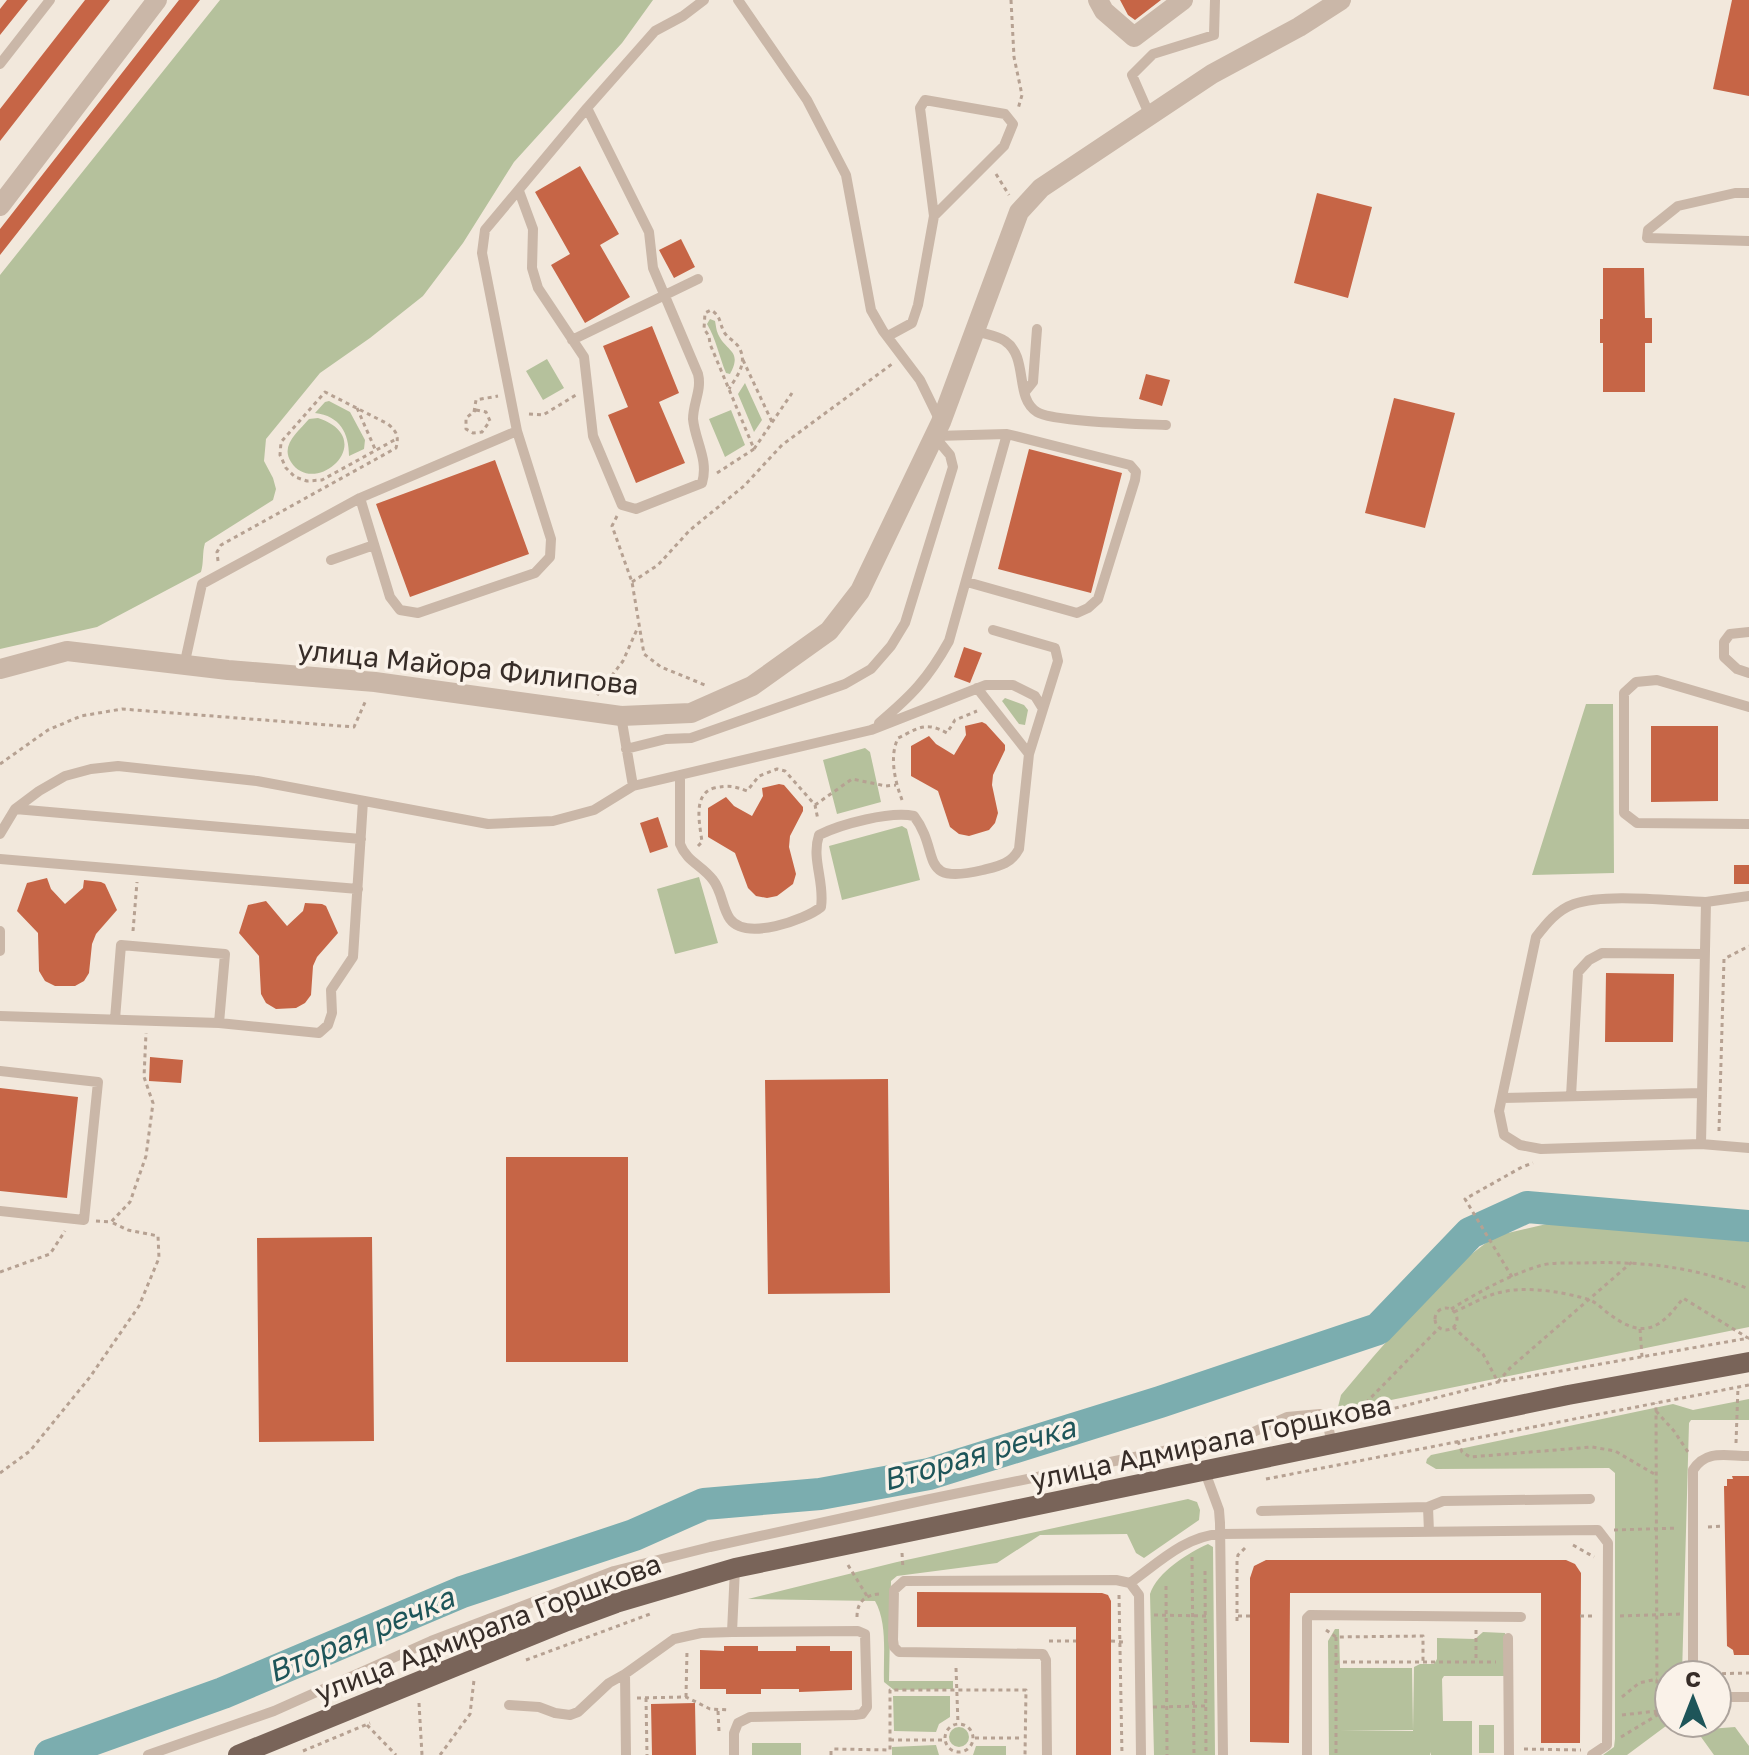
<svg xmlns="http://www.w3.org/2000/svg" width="1749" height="1755" font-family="'Golos Text',sans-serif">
<rect width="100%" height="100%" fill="#f2e8dc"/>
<path fill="#b5c19c" d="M220 0H653L622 43 514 162 463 243 423 296 370 338 320 373 266 439 264 461 273 478 276 489 273 500 205 543C202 553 204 562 201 572L97 627 0 649V275Z
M710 319 715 321C716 325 716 330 718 334 726 352 743 350 730 374L726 373C719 356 716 339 707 324Z
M547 359 564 388 543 400 526 371Z
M745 383 762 420 754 432 738 394Z
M329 401 350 412 365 440 364 449 349 456C349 433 340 416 315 413L325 402Z
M731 410 745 445 725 457 709 419Z
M318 418C381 439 315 499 291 462 280 445 298 432 309 419Z
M1005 698 1024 705 1028 710 1025 725 1019 724 1002 701Z
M1586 704H1613L1614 873 1532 875Z
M865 748 870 752 881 802 837 814 823 760Z
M902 826 907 829 920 880 842 900 829 846Z
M699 877 718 943 675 954 657 889Z
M1592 1222 1749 1242V1327L1337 1411 1341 1395 1373 1357 1424 1299 1465 1259 1495 1236 1551 1223Z
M1749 1399V1420H1691L1689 1423 1682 1675H1669L1670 1723 1627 1755H1603L1614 1747 1615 1739V1473L1609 1468 1436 1469 1426 1463 1427 1459 1431 1455 1673 1404 1693 1410Z
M1188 1499 1197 1502 1200 1510 1199 1520 1144 1558 1136 1553 1127 1534 1040 1535 997 1563 897 1576 891 1581 889 1681H953V1689L894 1690 884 1682C883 1656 888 1624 875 1601L748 1599 897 1562Z
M1208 1544 1213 1547 1215 1755H1154L1150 1594C1157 1572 1188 1553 1208 1544Z
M1335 1629H1339L1340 1668H1412L1413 1730 1340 1731H1413L1414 1667 1420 1664H1434L1437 1659V1638L1475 1639 1483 1632 1505 1633V1676H1444L1442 1679 1443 1721H1472V1755H1431V1752L1430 1755H1329L1328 1641Z
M893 1696H950V1717L939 1724 936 1732 894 1731Z
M1479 1725H1494V1753H1479Z
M1735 1727 1749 1746V1755H1714L1696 1730Z
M949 1737a10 10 0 1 1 20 0a10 10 0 1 1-20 0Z
M752 1743H801V1755H752Z
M936 1745 939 1755H892V1747Z
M976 1746H1006V1755H973Z"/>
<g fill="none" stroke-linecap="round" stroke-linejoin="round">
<path stroke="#7badaf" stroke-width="32" d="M50 1755 223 1693 462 1592 634 1535 704 1504 820 1494 929 1474 1160 1402 1378 1329 1470 1233 1527 1207 1749 1226"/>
</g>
<path fill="#c66546" d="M7 0H28L0 35V9Z
M85 0H110L0 141V109Z
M179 0H200L0 255V229Z
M1120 0H1161L1135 20 1128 15Z
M1732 0H1749V96L1713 89Z
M580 166 619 234 600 245 630 297 585 323 551 265 570 254 535 192Z
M1317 193 1372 207 1348 298 1294 283Z
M681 239 695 267 674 278 659 250Z
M1603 268H1644L1645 318H1652V343H1645V392H1603V343H1600V319H1603Z
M652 326 679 393 659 402 685 463 636 483 608 415 628 407 603 346Z
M1146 374 1170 380 1162 406 1139 399Z
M1394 398 1455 413 1425 528 1365 513Z
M1029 449 1122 473 1091 593 998 569Z
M495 460 529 554 410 597 376 504Z
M964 647 982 653 970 683 954 677Z
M982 722 986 724 1005 745V750L993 775 992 785 998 813 995 823 989 830 969 836 959 834 950 827 938 791 911 776V746L929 736 936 744 954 755 966 735 965 726Z
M1651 726H1718V801L1651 802Z
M779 784 784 785 803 807V811L790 836 789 847 796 874 793 884 777 896 767 898 756 896 748 888 735 853 708 837V808L726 797 734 806 752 816 763 796 762 788Z
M658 817 668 847 650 853 640 823Z
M1734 865H1749V884H1734Z
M47 878 51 889 65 904 83 888 84 880 101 882 105 884 117 910 96 934 92 944 89 973 84 981 75 986H55L45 981 39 971 38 933 17 911 27 883Z
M266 901 287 926 303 911 305 903 322 904 326 906 338 933 317 957 313 966 311 995 305 1003 296 1008 276 1009 266 1003 261 994 259 956 239 933 248 905Z
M1606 973 1674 974 1673 1042H1605Z
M150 1057 183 1060 181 1083 149 1081Z
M888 1079 890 1293 768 1294 765 1080Z
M0 1088 78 1097 67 1198 0 1191Z
M506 1157H628V1362H506Z
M372 1237 374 1441 259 1442 257 1238Z
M1732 1476H1749V1655H1734L1733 1650 1727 1646 1724 1486H1727V1479H1733Z
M1266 1560H1566L1575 1564 1581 1573 1580 1743H1541V1593H1290L1289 1743 1250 1742V1578L1254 1566Z
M917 1592 1102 1593 1108 1595 1111 1601V1755H1076V1627H917Z
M724 1646H758V1651H796V1646H830V1651H852V1690L799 1692V1689H761V1694H726V1689H700V1650L724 1651Z
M695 1703 696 1755H652L651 1704Z"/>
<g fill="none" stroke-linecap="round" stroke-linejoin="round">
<path stroke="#b6a192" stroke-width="3" stroke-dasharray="4 4" stroke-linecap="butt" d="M1011 0 1014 57 1022 95 1018 109
M996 174 1009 195
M743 360 772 422
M357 408 375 449
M476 410 486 412 490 421 482 432 473 433 466 429V418Z
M474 412 476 400 498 396
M529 414 543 415 576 395
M754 449 792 393
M717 473 754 449 710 344 709 336 704 329 705 313 711 310C721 316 719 322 724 332 727 337 734 341 738 346 749 362 737 376 729 389
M617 516 612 526 632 582 644 654 661 667 705 685
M218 561 217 552 221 545 396 448C399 436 397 432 388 424L325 392 281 442 280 455 286 468 295 477 307 481 322 480 398 438
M632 582 658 565 690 530 744 486 782 445 892 364
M597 695 623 661 638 627
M0 764 48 730 81 716 122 709 354 727 366 700
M902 800C895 781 889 757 898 738 919 728 925 721 947 733L955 720 977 711
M815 805 852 779 886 786 896 785
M698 846 702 842C700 825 692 794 714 788 728 785 734 786 747 791L759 776 777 769 785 771 815 805 818 820
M133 931 137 882
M1719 1131 1724 959 1749 946
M96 1221 111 1222 130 1202 146 1156 153 1103 144 1077 146 1033
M0 1272 50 1254 65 1231
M1512 1277 1465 1199 1522 1167 1533 1163
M1435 1319a11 11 0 1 1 22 0a11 11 0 1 1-22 0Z
M1451 1309C1479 1292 1507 1276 1539 1266 1551 1262 1568 1263 1581 1263 1640 1261 1694 1266 1749 1289
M1454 1312C1468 1306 1481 1298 1494 1294 1522 1285 1559 1291 1587 1299 1596 1301 1604 1311 1612 1316 1645 1340 1662 1327 1683 1298L1748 1338
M1453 1327 1483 1354 1498 1382 1510 1368 1632 1262
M1640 1329 1642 1357
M1656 1411 1674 1431 1690 1455
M1356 1418 1498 1382 1749 1338
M1349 1420 1439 1328
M1458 1441 1462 1452 1470 1457 1592 1447 1615 1451 1656 1475
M1736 1443 1738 1387
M0 1473 30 1451 90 1377 139 1306 159 1258 158 1236 128 1230 111 1222
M1266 1479 1749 1385
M1708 1527 1724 1526
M1614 1530 1678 1528
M1573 1545 1594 1557
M902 1553 903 1569
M1192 1557 1194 1755
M848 1565 867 1596
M1205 1571 1206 1755
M1166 1586 1167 1755
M1119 1595 1122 1755
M1154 1615 1206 1616
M1238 1616H1250
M1580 1616H1593
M1620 1616 1681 1614
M857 1617C857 1601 866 1594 882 1594
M1237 1621V1560L1238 1555 1245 1548
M1326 1630 1336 1637 1423 1636V1662
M1476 1630V1662
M1336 1637V1755
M1049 1641H1076
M1111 1641 1123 1642
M526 1660 650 1614
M1335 1662H1496
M956 1668 958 1724
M1706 1674 1749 1673
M686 1697 687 1651
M1622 1697 1639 1683 1657 1679
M637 1698 686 1697 710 1709 730 1710
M646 1698 647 1755
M419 1703 422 1755
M1153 1707 1205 1706
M718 1711 719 1731
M1622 1715 1657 1711
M1655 1715 1657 1711 1656 1403
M945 1738a14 14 0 1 1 28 0a14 14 0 1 1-28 0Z
M367 1725 396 1755
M1621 1737 1669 1708
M975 1738H1023
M890 1740H946
M1524 1749 1581 1750
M303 1751 370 1723
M440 1755 470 1714 474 1680
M831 1755V1751L834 1749 890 1750V1690H1026L1025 1755"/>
<path stroke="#cab7a8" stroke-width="10" d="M738 0 807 100 846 175 871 310 883 331 920 380 940 421
M0 64 50 0
M1150 116 1132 75 1153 54 1214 35 1215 0
M519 191 533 229 532 268 538 288 584 357 593 436 622 505 636 509 702 483C709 460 695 441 693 419 693 403 702 390 698 374L653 268 649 232 587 108
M1749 193H1735L1678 206 1648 230 1647 238 1749 241
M976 331C985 334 998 336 1005 341 1029 357 1014 398 1037 412 1053 422 1142 424 1166 425
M888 336 912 323 918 305 934 216 920 108 925 100 1005 114 1013 124 1004 146 934 216
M572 340 698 279
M1025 392 1033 382 1037 329
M360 498 390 597 400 610 418 613 535 573 550 557 551 539 517 431
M331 560 374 545
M967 582 1077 613 1088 608 1098 599 1135 480 1136 472 1130 465 1007 434
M993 630 1055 648 1058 661 1029 754
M1749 632 1730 634 1724 642V657L1737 669 1749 673
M184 666 202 584 360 498 517 431 482 253 485 230 587 108 655 31 683 16 704 0
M1749 707 1657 680 1636 682 1624 693V813L1637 823 1749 824
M621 716 633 786 871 730 986 685H1013L1035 696 1043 709
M879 723C911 696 928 679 949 641L1007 434 935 436
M626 749 666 739 691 738 845 684 871 669 891 646 905 623 953 467 950 455 934 436
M680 775V844C687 862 702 865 713 880 722 891 722 908 730 919 746 941 805 920 821 907 825 882 811 859 819 835 841 824 890 811 914 816 942 853 916 886 983 870 999 866 1011 864 1019 849L1029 754 977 688
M15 809 361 839
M0 834 15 809 39 791 65 776 91 769 118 766 257 781 488 824 553 821 594 810 633 786
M0 859 358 889
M1749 896 1706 902 1701 1144 1749 1148
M0 931V951
M0 1016 219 1023 319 1033 328 1025 332 1013 331 990 353 957 363 801
M115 1019 121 945 225 954 219 1023
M0 1071 98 1082 84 1220 0 1211
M1571 1096 1578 972 1589 960 1602 953 1705 954
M1502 1098 1702 1093
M1701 1144 1541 1149 1520 1145 1504 1135 1499 1111 1536 937C1546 924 1557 910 1574 904 1605 893 1671 901 1706 902
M1205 1472 1219 1510 1220 1523 1223 1755
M1261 1511 1428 1507
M1429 1532 1428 1507 1443 1501 1590 1499
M1508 1638 1509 1755
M1693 1675V1470C1706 1449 1726 1456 1749 1456
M1717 1697H1749
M509 1705 539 1707 555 1713 570 1715 578 1712 609 1683 625 1674
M148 1755 274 1711 431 1641 614 1571 710 1547 930 1499 1251 1433 1287 1417 1320 1414 1328 1425 1332 1445
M626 1755 625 1674 674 1639 701 1633 732 1632
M734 1755V1733L738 1723 750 1717 855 1715 862 1714 867 1707 865 1634 858 1631 732 1632 735 1568
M1047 1755 1046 1660 1043 1654 899 1652 894 1647 893 1640 894 1590 904 1581 1116 1580 1130 1583
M1141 1755 1139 1595 1130 1583C1157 1564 1185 1536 1220 1534L1598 1530 1608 1543 1607 1745 1592 1755
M1307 1755V1618L1310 1615 1521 1617"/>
<path stroke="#cab7a8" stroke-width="20" d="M1098 0 1104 11 1134 37 1183 0
M0 206 157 0
M0 669 67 651 228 670 375 682 621 716 691 713 752 686 829 631 860 591 941 422 1019 212 1041 188 1212 74 1299 27 1341 0"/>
<path stroke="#796459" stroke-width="20" d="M238 1755 567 1621 616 1603 735 1568 1568 1395 1749 1362"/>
</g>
<g text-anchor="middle" stroke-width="7" stroke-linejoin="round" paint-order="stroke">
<g font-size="28" fill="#372d28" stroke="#faf2e9">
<text transform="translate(468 667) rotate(6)" y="10">улица Майора Филипова</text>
<text transform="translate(1211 1442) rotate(-12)" y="10">улица Адмирала Горшкова</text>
<text transform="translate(488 1628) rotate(-21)" y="10">улица Адмирала Горшкова</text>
</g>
<g font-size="30" font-style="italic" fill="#1e5559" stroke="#faf2e9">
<text transform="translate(979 1454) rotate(-16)" y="10">Вторая речка</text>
<text transform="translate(361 1635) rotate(-23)" y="10">Вторая речка</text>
</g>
</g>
<g transform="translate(1693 1699)"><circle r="38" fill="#faf2e9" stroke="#aca39c" stroke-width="2"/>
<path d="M0-6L14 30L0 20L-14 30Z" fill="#1e5559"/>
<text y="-12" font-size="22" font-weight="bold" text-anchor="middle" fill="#372d28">С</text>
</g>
</svg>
